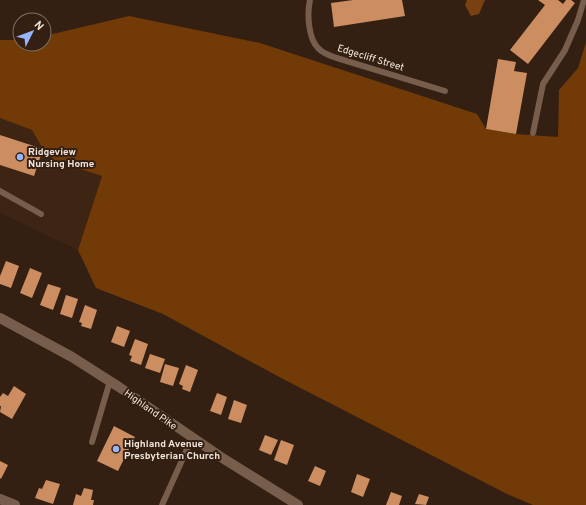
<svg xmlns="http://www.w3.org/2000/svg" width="586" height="505" font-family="Overpass,sans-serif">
<rect width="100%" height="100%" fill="#332012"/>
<path fill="#3e2412" d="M0 118 32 130 43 149 55 161 102 176 78 250 0 213Z"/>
<path fill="#723a07" d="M129 16 260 43 477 114 486 129 516 134 558 137 559 90 578 68 586 42V505H533L507 494 283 379 163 314 96 288 78 250 102 176 55 161 43 149 32 130 0 118V40H20V44H44V36Z"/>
<path fill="#794011" d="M467 0H485L479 14 471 16 465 5Z"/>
<path fill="#cc8d61" d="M353 0H402L405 16 334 27 331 3Z
M538 0H558L563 4 566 0H571L575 3 528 64 510 50 545 5Z
M498 59 516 62 514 71 527 73 516 134 486 129Z
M0 135 43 149 34 176 0 165Z
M6 261 19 266 11 288 0 284V276Z
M30 268 42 273 32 298 20 293Z
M48 284 61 288 53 310 40 305Z
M66 295 78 299 72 318 60 314Z
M85 305 97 310 91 329 81 326 82 323 79 322Z
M117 326 130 331 124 347 111 342Z
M135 339 148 344 141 365 130 361 132 356 129 355Z
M150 354 165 359 160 373 145 368Z
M165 364 179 368 173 386 160 382Z
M186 365 198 370 190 392 182 389 183 386 179 384Z
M14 386 26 394 12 419 0 412 1 406H0V397L3 393 8 396Z
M217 393 227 397 221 415 210 411Z
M234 400 247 405 241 423 228 419Z
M114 426 135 437 118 471 97 461Z
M265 435 278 440 271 455 259 450Z
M281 440 294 445 287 465 274 460Z
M0 461 8 465 1 479 0 478Z
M315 466 326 471 320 486 308 481Z
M357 474 370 479 363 497 351 492Z
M46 480 60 484 53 504 35 498 39 488 42 489Z
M84 488 93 490 91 500H94L93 505H73L76 494 81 496Z
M391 492 402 496 399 505H386Z
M419 494 429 497 426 505 415 504Z"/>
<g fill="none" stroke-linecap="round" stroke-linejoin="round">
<path stroke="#775d4b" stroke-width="6" d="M310 0C307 13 308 38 318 48 323 54 333 57 340 59L445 91
M533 133 543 84 565 50 578 20 584 0
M0 191 41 214
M92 442 110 381
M162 505 192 438"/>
<path stroke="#775d4b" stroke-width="10" d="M0 499 15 505"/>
<path stroke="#775d4b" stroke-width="10" d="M0 318 72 357 119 387 224 459 298 505"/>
</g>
<g fill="#96b6fd" stroke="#332012" stroke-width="1.5">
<circle cx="20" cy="157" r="4"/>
<circle cx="116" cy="449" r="4"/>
</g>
<g text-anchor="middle" stroke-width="4" stroke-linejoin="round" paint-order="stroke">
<g font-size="10" fill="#f2e5dc" stroke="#332012">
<text transform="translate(371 57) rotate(17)" y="4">Edgecliff Street</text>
<text transform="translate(151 409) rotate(35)" y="4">Highland Pike</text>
</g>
<g font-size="10" font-weight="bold" fill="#f2e5dc" stroke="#332012" text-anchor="start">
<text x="28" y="155">Ridgeview<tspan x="28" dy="12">Nursing Home</tspan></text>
<text x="124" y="447">Highland Avenue<tspan x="124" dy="12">Presbyterian Church</tspan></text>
</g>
</g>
<g transform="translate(32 32) rotate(48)"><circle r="19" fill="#332012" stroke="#7f6f63"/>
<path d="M0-3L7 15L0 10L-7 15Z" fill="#96b6fd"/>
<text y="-6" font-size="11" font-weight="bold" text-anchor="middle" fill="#f2e5dc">N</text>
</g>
</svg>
